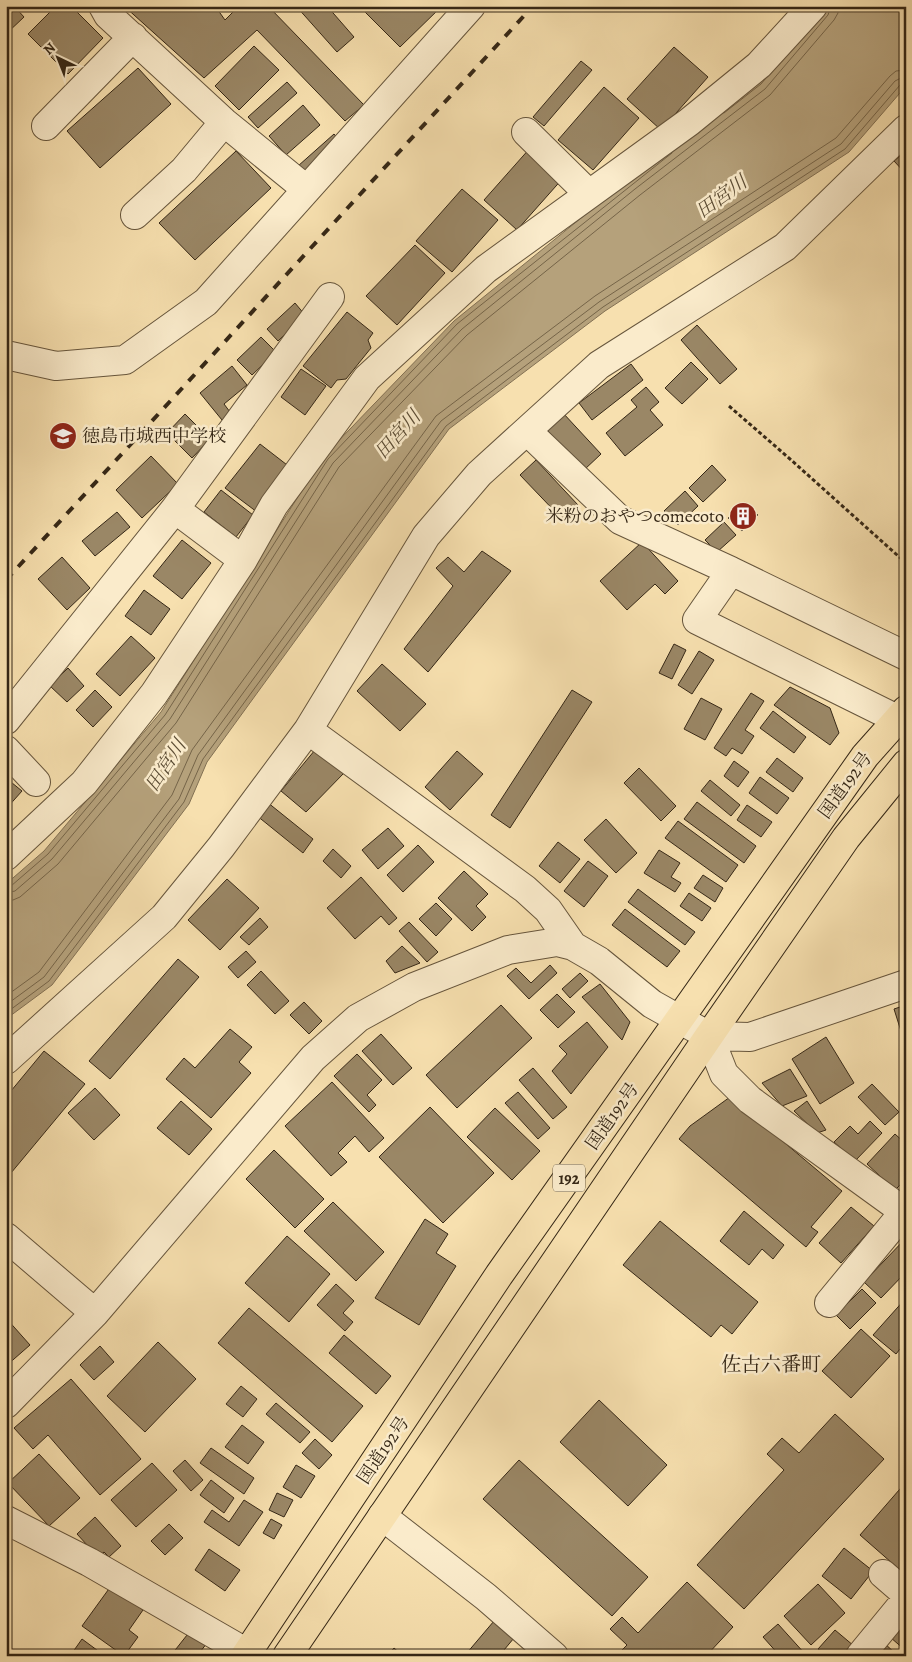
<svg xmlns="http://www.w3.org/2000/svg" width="912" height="1662" font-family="Alegreya,'Noto Serif JP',serif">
<rect width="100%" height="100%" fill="#f7e0af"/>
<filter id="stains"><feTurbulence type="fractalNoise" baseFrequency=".004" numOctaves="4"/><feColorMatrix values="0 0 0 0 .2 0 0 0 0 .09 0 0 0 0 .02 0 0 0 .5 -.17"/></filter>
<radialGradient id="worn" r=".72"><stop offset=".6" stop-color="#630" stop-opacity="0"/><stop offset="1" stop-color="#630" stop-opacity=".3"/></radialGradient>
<path fill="#b5a17b" stroke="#827053" d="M821 6H906V86L849 152 605 311 449 429 207 762 189 804 52 985 6 1019V884L44 851 161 712 324 456 454 321 628 180Z"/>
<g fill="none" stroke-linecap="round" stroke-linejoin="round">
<path stroke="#756448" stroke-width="1" d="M724 113 761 84 766 78
M6 887 11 886 48 854 165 715 328 459 457 324 672 153
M6 893 15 891 52 859 170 719 333 463 462 329 635 189 765 89 828 15 831 6
M6 901 13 900 20 897 58 864 176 723 339 467 467 335 640 195 770 95 834 20 838 13V6
M6 996 39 972 172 795 192 750 436 416 595 296 836 138 890 76 896 71 906 70
M6 1005 44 977 179 799 198 755 441 421 599 302 841 144 895 81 901 78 906 77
M6 1013 49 981 184 802 203 759 446 426 603 307 845 149 900 85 906 84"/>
</g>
<path fill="#9a8766" stroke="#352716" d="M6 6H14L24 17 6 34Z
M56 6H71L103 38 68 74 28 34Z
M124 6H215L225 20 239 6H268L364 105 345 121 257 30 204 78Z
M296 6H327L354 37 337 52Z
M359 6H442L400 47Z
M254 46 279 70 239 110 215 86Z
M674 47 708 77 661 130 627 99Z
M581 61 592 70 544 126 533 117Z
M138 68 171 104 100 168 67 131Z
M287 82 297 93 258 128 248 117Z
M604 87 639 118 593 170 558 140Z
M303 105 320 125 286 155 269 136Z
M334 134 341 142 305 174 298 166Z
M531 147 564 177 517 230 484 200Z
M236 151 271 188 195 260 159 223Z
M906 151V174L894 161Z
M462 189 498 220 452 272 416 241Z
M415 245 445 273 397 325 366 296Z
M295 303 305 315 278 341 267 329Z
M347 312 373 333 368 340 371 348 346 379 337 380 331 388 303 366Z
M697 325 737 369 720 384 681 340Z
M261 337 276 352 252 375 237 360Z
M691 362 708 379 682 404 665 388Z
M631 364 643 380 592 420 579 403Z
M232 366 247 385 224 404 230 412 222 420 200 393Z
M301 369 326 386 305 415 281 397Z
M646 387 659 402 650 410 663 425 625 456 606 433 637 407 631 400Z
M563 413 601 454 584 470 546 429Z
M185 414 210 439 192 458 167 433Z
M260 444 291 468 257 512 225 488Z
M151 456 178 484 142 518 116 490Z
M536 460 578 505 563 520 520 475Z
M712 465 726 480 703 502 689 488Z
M221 490 253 515 236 537 204 512Z
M685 491 698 506 678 525 664 511Z
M744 502 758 515 742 531 728 518Z
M117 512 130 527 95 556 82 541Z
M724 522 736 535 717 552 705 540Z
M182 540 211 563 182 599 153 576Z
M642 542 678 581 665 594 655 584 627 610 600 581Z
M482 551 511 571 428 672 404 649 453 586 436 568 448 557 464 572Z
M62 557 90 588 67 610 38 579Z
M144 590 170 609 151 635 125 616Z
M131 636 155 658 120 696 96 674Z
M674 644 686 650 672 679 659 673Z
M699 651 714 660 692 694 678 685Z
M382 664 426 704 400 731 357 691Z
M68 668 84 686 67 702 50 686Z
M790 687 830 708 839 733 830 745 774 705Z
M95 690 112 707 93 727 76 710Z
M572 690 592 702 510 828 491 815Z
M751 693 764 701 745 730 754 736 742 754 732 748 726 756 714 748Z
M701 698 722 709 705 740 684 729Z
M773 711 806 737 794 753 760 728Z
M315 750 344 773 306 812 281 791Z
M457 751 483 774 450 810 425 787Z
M777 758 803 778 793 792 766 772Z
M734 761 749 772 738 787 724 776Z
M639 768 676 806 661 821 624 783Z
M760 777 789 798 777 814 749 793Z
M6 778 22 791 6 809Z
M710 780 740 805 731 816 701 791Z
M267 802 313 839 303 853 256 815Z
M697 802 756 846 744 863 684 819Z
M747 805 772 822 761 837 737 820Z
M606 819 637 853 616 873 584 840Z
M678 821 738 865 726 882 665 838Z
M388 828 404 846 378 869 362 850Z
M558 842 580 859 560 883 539 866Z
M418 845 434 862 403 892 387 875Z
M333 849 351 866 341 878 323 861Z
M659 850 680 863 671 877 681 883 675 892 644 873Z
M588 861 608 876 584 907 564 891Z
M464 871 488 894 476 906 486 917 472 931 438 898Z
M703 875 723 888 715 902 694 888Z
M361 877 397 918 389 925 381 916 355 939 327 908Z
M227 879 259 908 220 950 188 920Z
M638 889 695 932 685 945 628 902Z
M689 893 711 908 702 921 680 906Z
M436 903 452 919 436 936 419 919Z
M625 909 680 951 667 967 612 925Z
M260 918 268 927 249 945 240 937Z
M409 922 438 952 427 962 399 931Z
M402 946 420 963 395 973 386 961Z
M246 951 256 962 238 978 228 967Z
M178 959 199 977 110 1079 89 1061Z
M550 965 557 973 529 999 507 976 516 968 531 983Z
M261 971 289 1001 275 1014 247 985Z
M580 973 588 981 570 998 562 989Z
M600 984 630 1022 622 1040 582 997Z
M557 994 575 1012 558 1028 540 1010Z
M304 1002 322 1021 309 1034 290 1015Z
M501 1005 532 1038 457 1108 426 1075Z
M906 1005V1047L894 1009Z
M587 1022 608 1047 571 1094 552 1071 567 1054 559 1046Z
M230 1029 252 1047 239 1062 251 1073 211 1118 166 1079 184 1058 195 1068Z
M381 1034 412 1068 393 1085 362 1051Z
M826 1037 854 1083 820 1104 792 1059Z
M44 1051 85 1084 6 1179V1097Z
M357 1054 382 1080 367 1095 376 1105 369 1112 334 1076Z
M533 1068 567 1107 553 1119 519 1080Z
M790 1069 807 1096 782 1106 762 1083Z
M332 1082 384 1138 369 1152 355 1136 338 1153 347 1162 331 1176 285 1126Z
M872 1084 899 1112 885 1125 858 1097Z
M95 1088 120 1115 94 1140 68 1113Z
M518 1092 550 1128 538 1139 505 1103Z
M730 1097 842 1191 811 1227 818 1232 806 1247 679 1139 690 1126Z
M181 1101 212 1129 189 1155 157 1128Z
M807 1101 826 1130 817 1133 794 1111Z
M430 1107 494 1173 443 1223 379 1157Z
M495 1108 540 1151 512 1180 467 1137Z
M870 1121 882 1133 855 1161 834 1142 850 1126 858 1134Z
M895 1134 906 1144V1179L895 1190 867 1164Z
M274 1150 324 1199 295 1228 246 1179Z
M333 1202 384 1252 356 1281 304 1231Z
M851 1207 874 1226 841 1263 819 1243Z
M744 1211 784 1245 773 1259 762 1249 749 1265 720 1241Z
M425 1219 448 1234 436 1253 456 1266 419 1325 375 1298Z
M660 1221 758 1302 732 1334 721 1325 711 1337 623 1265Z
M287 1236 330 1274 289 1322 245 1283Z
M906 1238V1272L881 1298 864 1282Z
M336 1284 354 1301 343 1313 353 1322 345 1331 317 1305Z
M862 1289 876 1303 850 1329 836 1315Z
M906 1298V1355L900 1349 896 1354 873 1335Z
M249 1308 363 1406 332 1442 218 1343Z
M6 1318 30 1345 6 1366Z
M861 1329 890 1356 851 1398 822 1371Z
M344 1335 391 1376 376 1394 329 1353Z
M158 1342 196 1379 145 1432 107 1396Z
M100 1346 114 1362 94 1380 80 1365Z
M71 1379 141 1459 100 1495 48 1435 33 1449 14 1428Z
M241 1386 257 1399 243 1417 226 1404Z
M599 1400 667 1465 628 1506 560 1442Z
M276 1403 310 1432 300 1443 266 1414Z
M835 1414 884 1459 744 1609 697 1565 784 1470 767 1454 782 1438 799 1453Z
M242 1425 264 1442 248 1464 225 1447Z
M315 1439 332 1455 319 1469 302 1453Z
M211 1448 254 1478 244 1494 200 1463Z
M39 1454 80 1498 49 1526 8 1483Z
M185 1460 203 1480 191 1491 173 1471Z
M519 1460 648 1577 612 1616 483 1499Z
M152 1463 177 1490 136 1527 111 1500Z
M296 1465 315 1476 301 1498 283 1487Z
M211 1480 234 1498 224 1513 200 1495Z
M906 1482V1563L900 1570 860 1535Z
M277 1493 293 1500 284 1517 269 1510Z
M244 1500 263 1512 239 1546 204 1522 212 1510 229 1522Z
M95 1517 121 1546 109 1557 104 1552 98 1557 77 1534Z
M271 1519 282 1525 274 1539 263 1533Z
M169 1524 183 1538 165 1555 151 1541Z
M844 1548 873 1571 851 1599 822 1576Z
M209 1549 240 1570 225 1591 195 1570Z
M687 1582 733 1627 706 1656H626L621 1651 627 1645 610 1629 622 1617 638 1633Z
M818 1584 845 1613 811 1645 784 1616Z
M111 1586 143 1610 129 1630 138 1637 124 1656 82 1626Z
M906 1619V1651L890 1637Z
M494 1621 514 1638 499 1656H468L466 1654Z
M778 1624 806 1655 804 1656H780L763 1637Z
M191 1630 207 1643 197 1656H175L172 1654Z
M835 1630 854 1646 846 1656H827L818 1649Z
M82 1639 105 1656H70Z
M881 1640 898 1656H869Z
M394 1648 403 1656H387Z"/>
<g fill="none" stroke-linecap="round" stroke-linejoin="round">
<g stroke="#66553c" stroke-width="30">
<path id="minor" d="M103 6 108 15 224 122 306 189
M46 126 133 37
M526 132 589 194
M135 215 184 170 224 122
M6 355 56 366 125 360 206 302 471 6
M527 431 620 520 731 571
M175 509 243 560
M897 719 697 620 731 571 906 656
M6 720 175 509 330 297
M308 730 525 889 548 910 573 946
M6 750 36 782
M6 856 84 783 154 694 243 560 274 505 367 378 486 269 689 122 759 65 813 6
M709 1036 724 1074 750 1100 906 1213
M6 1060 164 917 221 847 308 730 426 536 479 474 599 365 785 247 906 129
M6 1237 95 1313
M829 1303 904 1212
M6 1404 95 1313 313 1058 358 1018 414 987 508 950 557 942 573 946 599 961 652 1004 709 1036 750 1037 906 984
M382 1516 486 1597 554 1656
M6 1520 89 1562 247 1653
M883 1574 906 1594
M860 1656 906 1600"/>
</g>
<g stroke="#352716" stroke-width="30">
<path id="highway" d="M245 1656 499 1275 865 756 906 710
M287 1656 709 1036 846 838 906 764"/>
</g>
<path stroke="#352716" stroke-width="3" stroke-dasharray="4 2.5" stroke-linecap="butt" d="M729 406 790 459 906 563"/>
<use href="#minor" stroke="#faebcb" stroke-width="28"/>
<use href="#highway" stroke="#f7e0af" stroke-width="28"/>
<path stroke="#352716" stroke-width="4" stroke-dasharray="9 9" stroke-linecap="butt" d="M6 580 533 6"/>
</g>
<defs>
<g id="school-disc" transform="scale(1.4375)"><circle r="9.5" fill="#8f2418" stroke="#faebcb"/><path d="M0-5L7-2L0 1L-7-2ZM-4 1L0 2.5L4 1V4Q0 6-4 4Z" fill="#fff"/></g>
<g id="building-disc" transform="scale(1.4375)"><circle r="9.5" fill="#8f2418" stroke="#faebcb"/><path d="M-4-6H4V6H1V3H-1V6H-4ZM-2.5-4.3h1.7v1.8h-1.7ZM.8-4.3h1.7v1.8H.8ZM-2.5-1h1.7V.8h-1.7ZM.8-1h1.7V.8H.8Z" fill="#fff"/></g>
</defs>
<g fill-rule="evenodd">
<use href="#school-disc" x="63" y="436"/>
<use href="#building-disc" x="743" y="516"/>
</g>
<g text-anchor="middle" stroke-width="5" stroke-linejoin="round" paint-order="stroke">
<rect fill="#faebcb" stroke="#70624c" stroke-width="1" x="553" y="1164.5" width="32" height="27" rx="4"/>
<g font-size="16" font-weight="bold" fill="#352716">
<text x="569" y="1184">192</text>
</g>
<g font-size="18" fill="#352716" stroke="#faebcb" text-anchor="start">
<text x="82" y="442">徳島市城西中学校</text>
<text x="724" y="522" text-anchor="end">米粉のおやつcomecoto</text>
</g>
<g font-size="18" fill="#352716" stroke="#faebcb">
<text transform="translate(845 785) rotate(-54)" y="6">国道192号</text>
<text transform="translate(612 1116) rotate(-55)" y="6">国道192号</text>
<text transform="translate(383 1450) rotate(-56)" y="6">国道192号</text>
</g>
<g font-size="19" font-style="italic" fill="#5b4c34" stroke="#faebcb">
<text transform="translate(721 196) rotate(-36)" y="7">田宮川</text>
<text transform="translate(397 434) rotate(-48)" y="7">田宮川</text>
<text transform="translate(165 765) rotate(-57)" y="7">田宮川</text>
</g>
<g font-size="20" fill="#352716" stroke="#faebcb">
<text x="771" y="1371">佐古六番町</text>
</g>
</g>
<rect width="912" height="1662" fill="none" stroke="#f7e0af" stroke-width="25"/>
<rect x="8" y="8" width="897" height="1647" fill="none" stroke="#352716" stroke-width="2.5"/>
<rect x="12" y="12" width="887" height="1637" fill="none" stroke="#352716"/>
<g transform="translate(58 58) rotate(317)" stroke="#faebcb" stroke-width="4" paint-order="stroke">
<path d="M0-4L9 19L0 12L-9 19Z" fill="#352716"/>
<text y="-8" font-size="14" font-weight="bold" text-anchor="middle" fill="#352716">N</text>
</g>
<rect width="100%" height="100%" filter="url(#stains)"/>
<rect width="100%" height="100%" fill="url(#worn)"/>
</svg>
